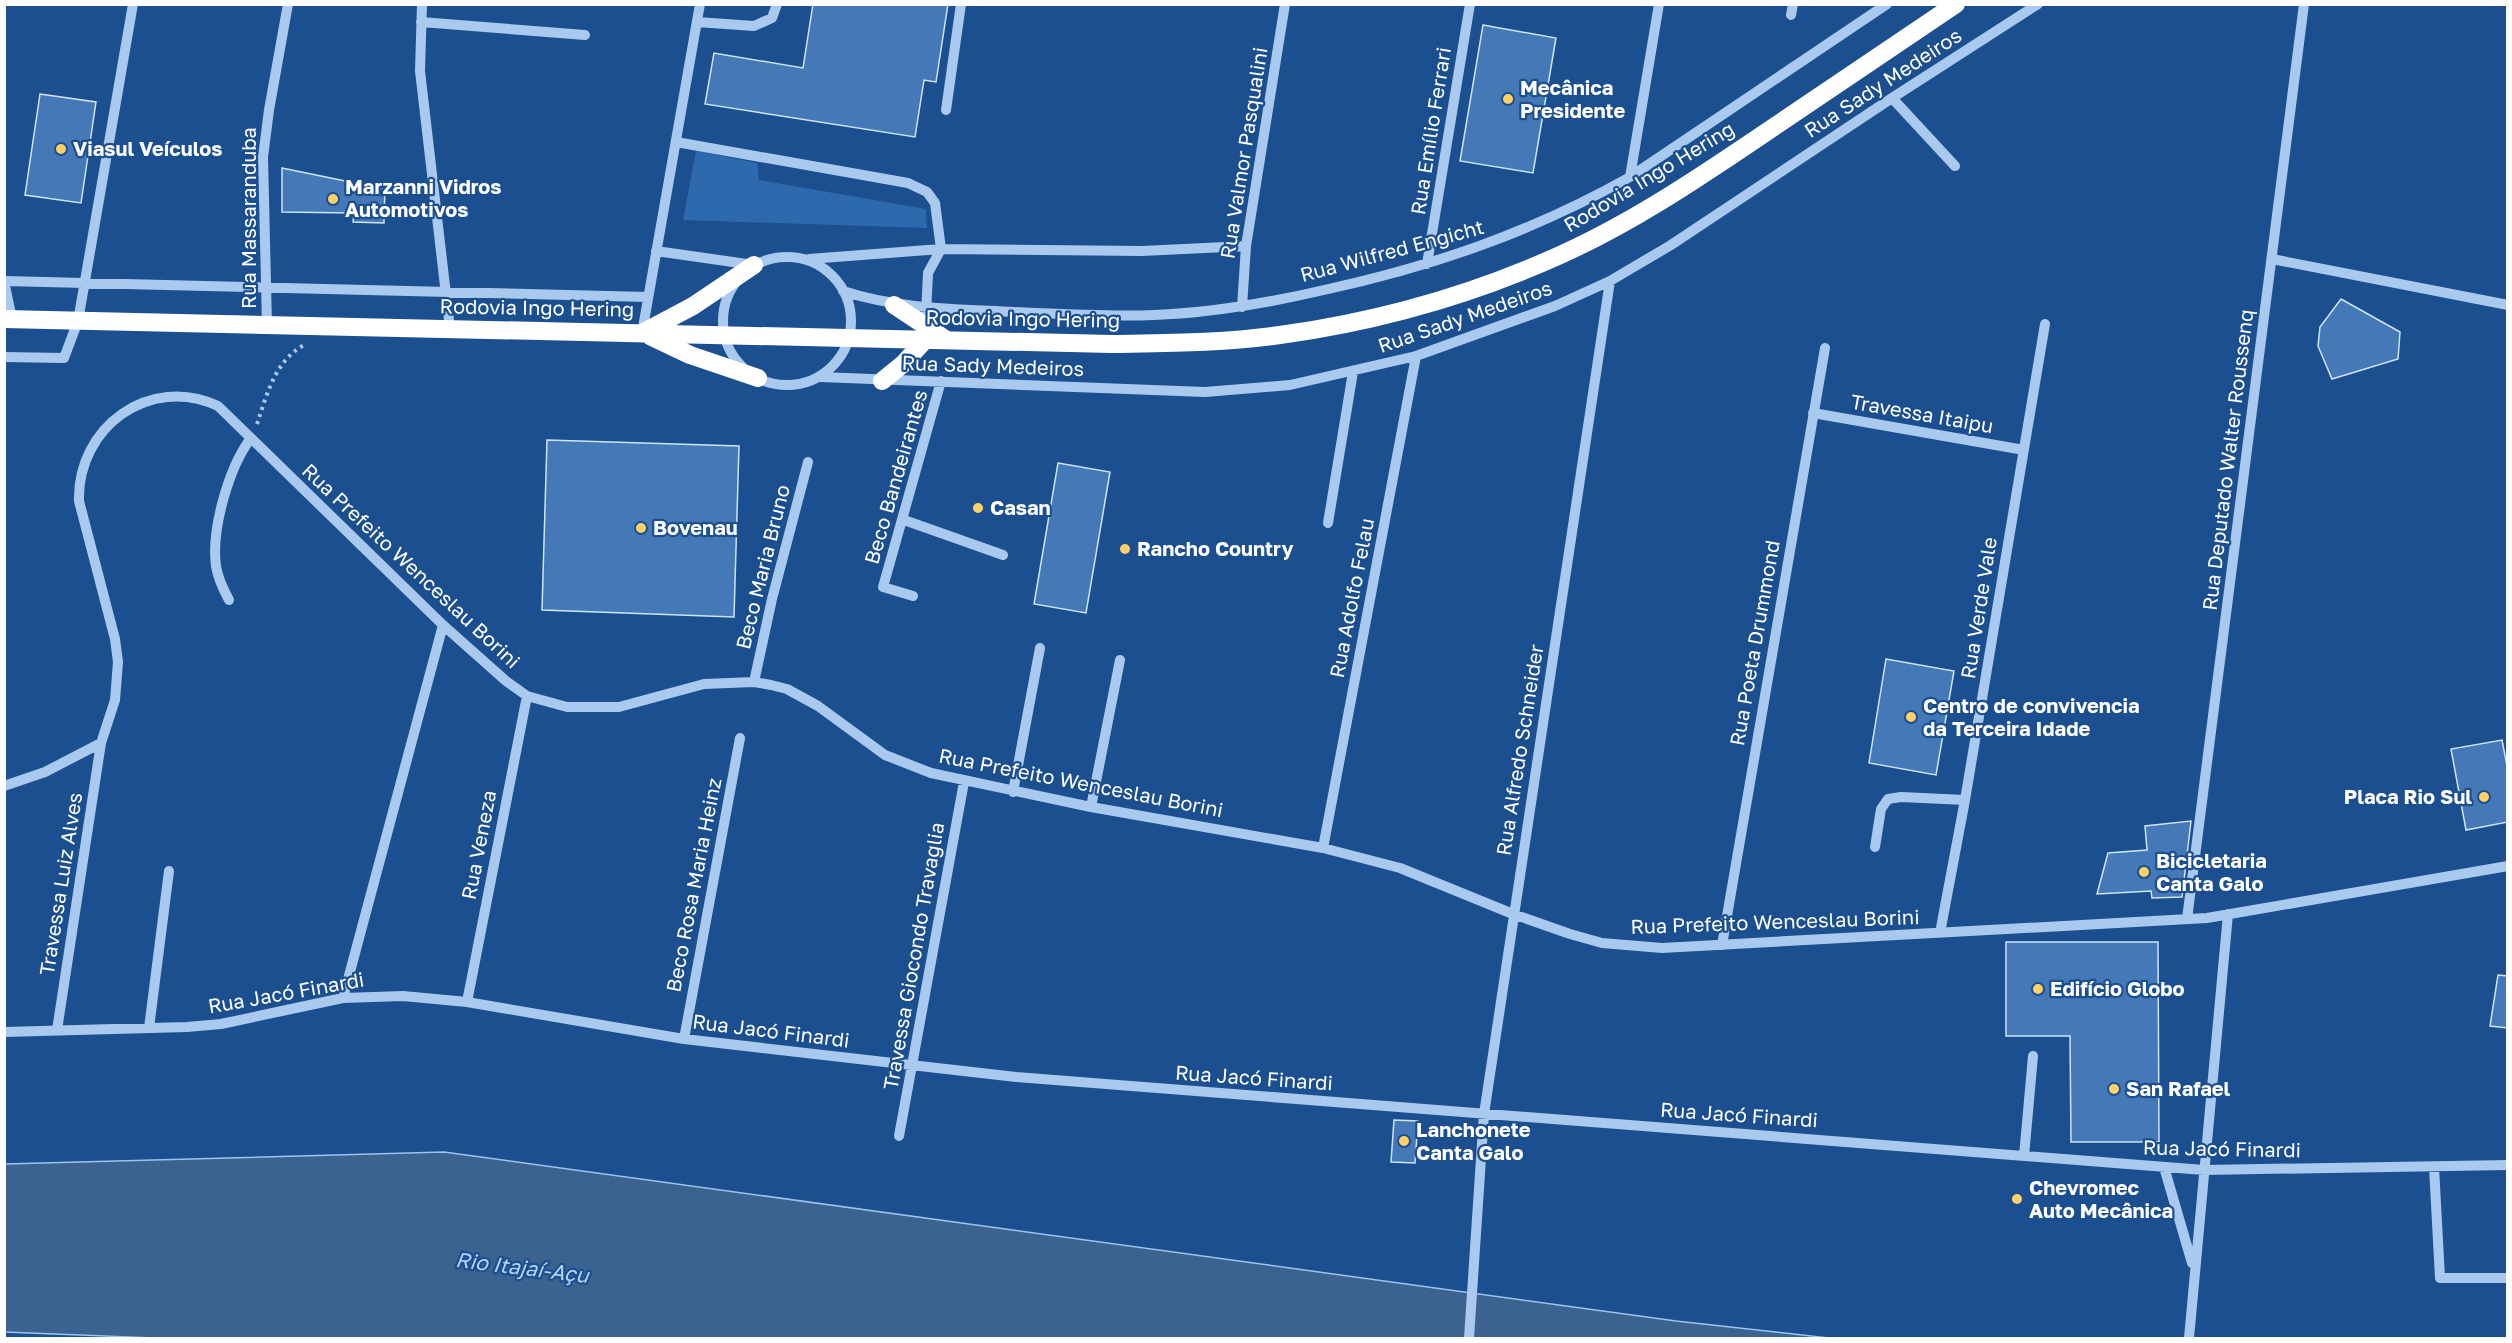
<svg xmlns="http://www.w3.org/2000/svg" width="2512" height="1343" font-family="'Golos Text',sans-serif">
<rect width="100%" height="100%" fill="#1b4f8f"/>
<path fill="#2e69ad" d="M696 151 757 163 759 180 926 209 927 228 683 220Z"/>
<path fill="#3c6290" stroke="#9cc4f0" stroke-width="1.5" d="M444 1152 1676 1321 1829 1338H155L5 1332V1164Z"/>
<path fill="#4478b7" stroke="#cfe3fa" stroke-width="1.5" d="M813 4H948L936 82 924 80 915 137 705 104 714 53 803 68Z
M1483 25 1556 38 1533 173 1460 161Z
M40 94 96 102 81 203 25 195Z
M282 168 355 183 385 186 384 223 353 222 354 213 282 212Z
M2341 299 2400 332 2398 359 2332 379 2318 346 2320 327Z
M547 440 739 446 734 617 542 610Z
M1058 463 1110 472 1086 613 1034 604Z
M1886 659 1954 671 1936 775 1869 763Z
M2502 740 2508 771V822L2466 830 2451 749Z
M2191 821 2182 897 2152 898 2151 891 2097 894 2108 853 2147 850 2145 826Z
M2006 942H2158L2159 1142H2071L2070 1036H2006Z
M2498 975 2508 976V1028L2490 1026Z
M1394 1120 1418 1121 1415 1163 1391 1162Z"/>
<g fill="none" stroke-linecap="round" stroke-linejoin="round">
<path stroke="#a9c9ee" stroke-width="4" stroke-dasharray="3 4.5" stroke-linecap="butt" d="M257 424C267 394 275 361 304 345"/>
<path stroke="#a9c9ee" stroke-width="10" d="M422 4 420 71 450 329
M1791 15 1793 4
M421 22 585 35
M697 22 754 26 772 18 777 4
M1892 98 1955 166
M946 110 961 4
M676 142 908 183 927 192 935 203 941 249 928 273 926 314
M1630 177 1659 4
M656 251 754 265
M723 321a64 64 0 1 1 128 0a64 64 0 1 1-128 0Z
M809 259 941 249 1142 251 1246 246
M2272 259 2508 305
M1427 264 1470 4
M4 281 648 297
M4 281 12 319
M843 291C898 309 955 309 1013 312 1060 314 1107 317 1154 315 1212 313 1268 303 1324 290 1434 266 1532 232 1630 177L1887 4
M1242 307 1246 246 1285 4
M267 325 263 157 269 110 288 4
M642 333 700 4
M4 357 64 358 78 321 133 4
M820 377 1205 392 1290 385 1416 356 1555 306 1610 281 1671 245 1892 98 2038 4
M1813 413 2024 450
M904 520 1003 555
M1328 523 1353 372
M913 596 883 587 941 381
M229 600C223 589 218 579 216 566 211 529 229 467 251 438
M754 682 772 599 808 462
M4 786 45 772 101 743 115 700 118 662 115 639 79 501C77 427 150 374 218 406L443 625 506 681 527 696 567 707H619L704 684 754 682 771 685 787 689 818 706 885 755 931 773 1091 807 1323 848 1400 868 1513 914 1570 934 1602 943 1662 948 2207 918 2508 866
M1013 792 1040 648
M1091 807 1120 660
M1875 847 1881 809 1888 799 1901 797 1965 800
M1323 848 1416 356
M2187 919 2304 4
M1940 933 1965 800 2045 324
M1722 945 1825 348
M343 998 443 625
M467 1002 527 696
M149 1028 169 871
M57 1030 101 743
M4 1032 187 1027 221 1024 343 998 403 996 467 1002 684 1039 1016 1077 2204 1170 2508 1165
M684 1039 740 738
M899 1136 964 782
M2024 1156 2033 1056
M2164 1167 2192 1263
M2434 1167 2440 1278H2508
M1469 1338 1484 1114 1610 281
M2189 1338 2228 914"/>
<path stroke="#fff" stroke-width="18" d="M894 305 945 339
M4 319 1112 344C1168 343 1224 343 1280 335 1374 322 1471 295 1558 256 1630 224 1697 179 1762 135 1827 91 1891 48 1956 4
M644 332 693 306 754 265
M650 336 690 355 758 378
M882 381 903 364 926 339"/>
</g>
<g fill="#ffd166" stroke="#1b4f8f" stroke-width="2">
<circle cx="1508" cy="99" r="6"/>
<circle cx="61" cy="149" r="6"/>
<circle cx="333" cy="199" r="6"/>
<circle cx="978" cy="508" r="6"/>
<circle cx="641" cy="528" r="6"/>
<circle cx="1125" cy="549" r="6"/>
<circle cx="1911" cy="717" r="6"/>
<circle cx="2484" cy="797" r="6"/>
<circle cx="2144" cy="872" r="6"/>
<circle cx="2038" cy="989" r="6"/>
<circle cx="2114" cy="1089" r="6"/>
<circle cx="1404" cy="1141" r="6"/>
<circle cx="2017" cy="1199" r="6"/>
</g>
<g text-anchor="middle" stroke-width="4.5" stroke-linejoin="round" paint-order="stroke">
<g font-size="20" fill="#fff" stroke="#1b4f8f">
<text transform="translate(1883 83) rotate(-33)" y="7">Rua Sady Medeiros</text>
<text transform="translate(1431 131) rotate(-81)" y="7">Rua Emílio Ferrari</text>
<text transform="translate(1244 153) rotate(-81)" y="7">Rua Valmor Pasqualini</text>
<text transform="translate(1649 177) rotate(-31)" y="7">Rodovia Ingo Hering</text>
<text transform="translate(249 218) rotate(-90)" y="7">Rua Massaranduba</text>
<text transform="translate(1392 251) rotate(-15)" y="7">Rua Wilfred Engicht</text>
<text transform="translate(537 308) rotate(1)" y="7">Rodovia Ingo Hering</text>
<text transform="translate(1465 317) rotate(-19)" y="7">Rua Sady Medeiros</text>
<text transform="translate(1023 319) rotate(1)" y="7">Rodovia Ingo Hering</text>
<text transform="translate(993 366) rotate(2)" y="7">Rua Sady Medeiros</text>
<text transform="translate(1922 414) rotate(10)" y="7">Travessa Itaipu</text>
<text transform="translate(2228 460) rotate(-83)" y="7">Rua Deputado Walter Roussenq</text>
<text transform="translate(896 477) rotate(-74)" y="7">Beco Bandeirantes</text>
<text transform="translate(411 566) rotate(43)" y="7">Rua Prefeito Wenceslau Borini</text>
<text transform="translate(763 567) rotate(-76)" y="7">Beco Maria Bruno</text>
<text transform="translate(1352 598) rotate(-79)" y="7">Rua Adolfo Felau</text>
<text transform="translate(1979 608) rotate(-81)" y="7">Rua Verde Vale</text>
<text transform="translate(1755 643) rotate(-80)" y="7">Rua Poeta Drummond</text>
<text transform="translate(1520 750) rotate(-81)" y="7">Rua Alfredo Schneider</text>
<text transform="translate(1081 783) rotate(11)" y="7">Rua Prefeito Wenceslau Borini</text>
<text transform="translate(479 845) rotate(-79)" y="7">Rua Veneza</text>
<text transform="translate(61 884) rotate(-81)" y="7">Travessa Luiz Alves</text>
<text transform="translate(694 885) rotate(-79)" y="7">Beco Rosa Maria Heinz</text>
<text transform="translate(1775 922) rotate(-2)" y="7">Rua Prefeito Wenceslau Borini</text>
<text transform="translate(914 956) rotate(-80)" y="7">Travessa Giocondo Travaglia</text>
<text transform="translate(286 993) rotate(-10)" y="7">Rua Jacó Finardi</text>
<text transform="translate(771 1031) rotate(7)" y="7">Rua Jacó Finardi</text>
<text transform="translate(1254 1078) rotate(4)" y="7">Rua Jacó Finardi</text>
<text transform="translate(1739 1115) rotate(4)" y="7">Rua Jacó Finardi</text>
<text transform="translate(2222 1149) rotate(1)" y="7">Rua Jacó Finardi</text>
</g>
<g font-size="20" font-weight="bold" fill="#fff" stroke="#1b4f8f" text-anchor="start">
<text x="1520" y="95">Mecânica<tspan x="1520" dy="23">Presidente</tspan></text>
<text x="73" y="156">Viasul Veículos</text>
<text x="345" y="194">Marzanni Vidros<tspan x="345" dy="23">Automotivos</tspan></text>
<text x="990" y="515">Casan</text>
<text x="653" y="535">Bovenau</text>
<text x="1137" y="556">Rancho Country</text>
<text x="1923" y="713">Centro de convivencia<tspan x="1923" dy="23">da Terceira Idade</tspan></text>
<text x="2472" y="804" text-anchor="end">Placa Rio Sul</text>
<text x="2156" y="868">Bicicletaria<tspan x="2156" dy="23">Canta Galo</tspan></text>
<text x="2050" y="996">Edifício Globo</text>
<text x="2126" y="1096">San Rafael</text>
<text x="1416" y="1137">Lanchonete<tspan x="1416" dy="23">Canta Galo</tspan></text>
<text x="2029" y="1195">Chevromec<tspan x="2029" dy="23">Auto Mecânica</tspan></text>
</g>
<g font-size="21" font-style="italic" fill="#b5d3f5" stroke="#1b4f8f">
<text transform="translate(522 1268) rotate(7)" y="7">Rio Itajaí-Açu</text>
</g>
</g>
<rect width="2512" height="1343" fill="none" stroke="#ffffff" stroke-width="12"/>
</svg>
